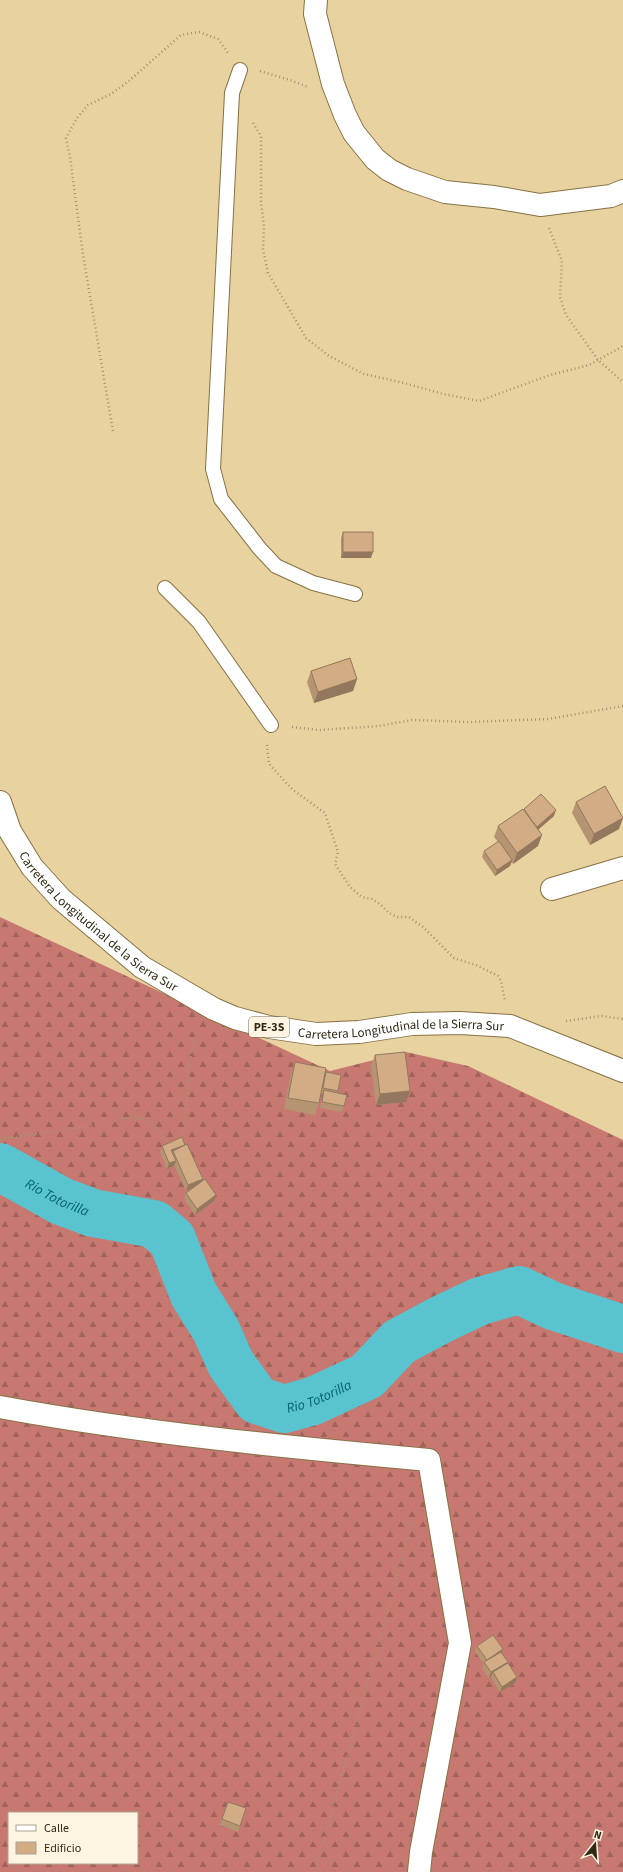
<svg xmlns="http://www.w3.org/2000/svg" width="623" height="1872" font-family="'Source Sans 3',sans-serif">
<defs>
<pattern id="forest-firs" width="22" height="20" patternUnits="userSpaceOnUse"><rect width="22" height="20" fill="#c77971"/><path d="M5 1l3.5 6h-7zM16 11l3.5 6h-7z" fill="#a2635c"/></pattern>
</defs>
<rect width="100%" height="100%" fill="#e8d2a0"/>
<path fill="url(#forest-firs)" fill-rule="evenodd" d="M0 917 330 1071 406 1052 468 1066 623 1140V1872H0ZM9 1813H137V1863H9Z"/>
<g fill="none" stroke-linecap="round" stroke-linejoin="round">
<path stroke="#59c3d0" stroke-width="48" id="s1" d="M0 1167 61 1201 93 1213 154 1224 172 1239 194 1295 216 1330 231 1364 257 1400 284 1409 313 1401 367 1376 399 1342 442 1319 480 1301 519 1290 553 1306 623 1329"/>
<g stroke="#877244" stroke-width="16">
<path id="service" d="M240 70 232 93 213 469 221 499 260 549 276 566 313 583 355 594
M165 588 199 622 271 725"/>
</g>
<g stroke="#877244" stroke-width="24">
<path id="minor" d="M316 0 315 14 333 84 345 115 354 133 375 159 389 170 407 179 445 192 494 197 540 205 611 196 623 191
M552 889 623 868
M0 1407C142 1433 285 1447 429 1460L460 1643 421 1852 419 1872"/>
</g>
<g stroke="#877244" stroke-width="24">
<g id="trunk">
<path id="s2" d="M0 802 10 831 32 867 61 899 142 967 214 1009 235 1018 269 1027 316 1034 359 1032 412 1024 460 1023 510 1026 623 1071"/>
</g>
</g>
<path stroke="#a6946d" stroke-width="2.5" stroke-dasharray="1 3" stroke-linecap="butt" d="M260 71 290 80 308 87
M253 123 261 136V202L264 226 263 249 268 273 306 338 329 356 364 374 404 383 443 394 479 401 550 375 589 365 623 346
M549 228 562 261 560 297 566 315 598 360 623 382
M113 431 83 255 70 157 66 138 77 118 88 105 111 94 129 81 181 35 199 32 218 39 228 53
M292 727 319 730 379 726 412 720 469 722 548 719 623 706
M267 745 269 764 293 790 325 813 338 852 335 864 350 887 362 897 372 899 380 904 389 913 397 917H409L423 927 454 958 476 965 498 976 501 981 505 1001
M566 1021 601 1016 623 1019
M0 1139 110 1123C133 1115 145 1113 161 1134 165 1138 166 1142 172 1144
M179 1140C193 1112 181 1051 202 1032
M315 1872 413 1519"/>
<use href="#service" stroke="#fff" stroke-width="14"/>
<use href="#minor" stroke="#fff" stroke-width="22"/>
<use href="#trunk" stroke="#fff" stroke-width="22"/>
</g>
<path fill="#b59472" d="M343 532 371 558H341V538Z
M311 671 357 679 353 691 314 703 307 682Z
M576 802 619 829 590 845 572 813Z
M554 816 538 830V846L513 864 512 862 510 866 495 876 482 857 484 851 498 842 494 837 498 826Z
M375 1055 406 1102 376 1105 371 1066Z
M295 1062 325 1073 338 1091 337 1093 344 1106 342 1112 320 1108 323 1094 321 1093 319 1103 315 1115 284 1109 291 1073Z
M185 1145 184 1146 203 1179 202 1181 214 1201 195 1215 184 1199 186 1193 192 1189 186 1191 174 1165V1166L167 1169 160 1152 162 1146Z
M477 1646 503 1649 501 1652 508 1662 507 1663 517 1677 515 1683 500 1692 491 1678V1677L489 1678 482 1668 484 1664 475 1652Z
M228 1802 246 1808 238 1832 220 1825Z"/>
<path fill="#93785d" d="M343 552H373L371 558H341Z
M357 679 353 691 314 703 318 692Z
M556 810 554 816 535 832 537 827Z
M623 818 619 829 590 845 594 834Z
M542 835 538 846 513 864 517 853Z
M512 860 510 866 495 876 497 870Z
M410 1091 406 1102 376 1105 380 1094Z
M185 1145 183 1150 173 1151 171 1155V1150Z
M176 1161 174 1166 167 1169 169 1163Z
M203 1179 201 1184 186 1191 188 1185Z
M216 1195 214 1201 195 1215 197 1209Z
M503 1649 501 1655 486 1664 487 1660Z
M508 1662 506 1667 493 1672 491 1677 489 1678 491 1672Z
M517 1677 515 1683 500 1692 502 1687Z"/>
<path fill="#d2ac85" stroke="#93785d" d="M343 532H373V552H343Z
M350 658 357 679 318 692 311 671Z
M605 786 623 818 594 834 576 802Z
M541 794 556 810 537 827 532 821 524 809Z
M523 809 542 835 517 853 498 826Z
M499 841 512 860 497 870 484 851Z
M405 1052 410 1091 380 1094 375 1055Z
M295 1062 326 1068 319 1103 288 1098Z
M326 1072 341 1075 338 1091 323 1088Z
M324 1090 347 1095 344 1106 322 1102Z
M182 1137 185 1145 171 1150 176 1161 169 1163 162 1146Z
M187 1144 203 1179 188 1185 173 1151Z
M205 1179 216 1195 197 1209 186 1193Z
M493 1635 503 1649 487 1660 477 1646Z
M501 1652 508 1662 491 1672 484 1662Z
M508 1663 517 1677 502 1687 493 1672Z
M228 1802 246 1808 240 1826 222 1819Z"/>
<g text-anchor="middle" stroke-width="3.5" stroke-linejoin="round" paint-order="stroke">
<rect fill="#fdf4e1" stroke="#6f6652" stroke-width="1" x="249" y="1017" width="40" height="20" rx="3"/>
<g font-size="12" font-weight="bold" fill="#322915">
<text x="269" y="1031">PE-3S</text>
</g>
<g font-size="13" fill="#322915" stroke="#fdf4e1">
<text dy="5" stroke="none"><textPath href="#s2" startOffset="159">Carretera Longitudinal de la Sierra Sur</textPath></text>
<text dy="5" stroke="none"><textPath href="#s2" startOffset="496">Carretera Longitudinal de la Sierra Sur</textPath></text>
</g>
<g font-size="14" font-style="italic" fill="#04636c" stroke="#fdf4e1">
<text dy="5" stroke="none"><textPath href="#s1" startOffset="65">Rio Totorilla</textPath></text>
<text dy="5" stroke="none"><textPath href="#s1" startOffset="438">Rio Totorilla</textPath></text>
</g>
</g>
<rect x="8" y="1812" width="130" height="52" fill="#fdf4e1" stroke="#aca38f"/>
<rect x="16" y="1825" width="20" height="6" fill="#ffffff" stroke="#aca38f"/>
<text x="44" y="1832" font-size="12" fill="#322915">Calle</text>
<rect x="16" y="1842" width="20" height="12" fill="#d2ac85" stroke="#aca38f"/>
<text x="44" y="1852" font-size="12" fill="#322915">Edificio</text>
<g transform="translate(595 1844) rotate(17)" stroke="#fdf4e1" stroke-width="3" paint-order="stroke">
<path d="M0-3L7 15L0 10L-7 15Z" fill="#322915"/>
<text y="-6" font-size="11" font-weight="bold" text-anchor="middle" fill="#322915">N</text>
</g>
</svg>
